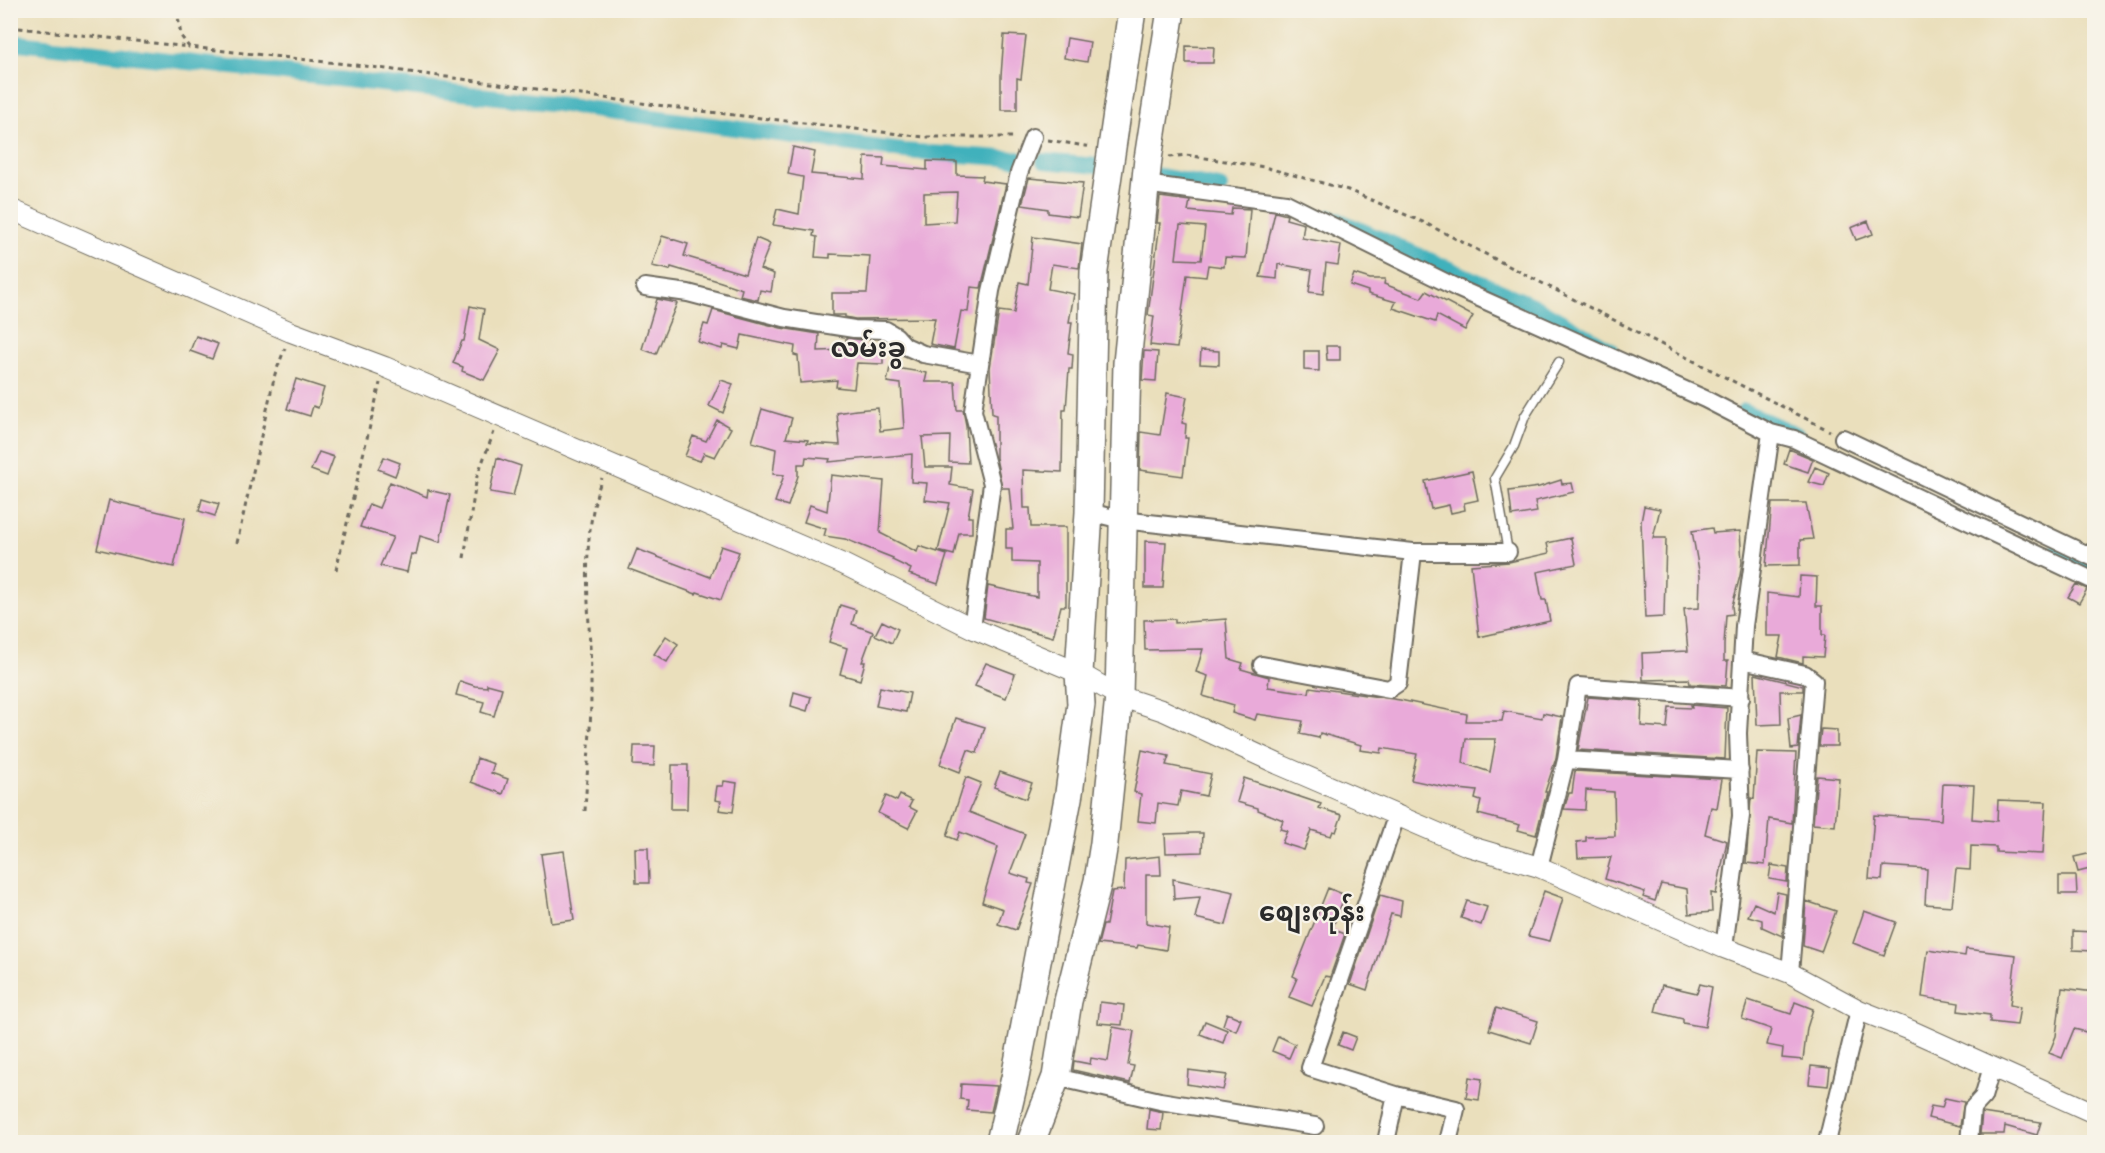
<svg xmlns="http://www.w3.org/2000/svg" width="2105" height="1153" font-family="Mynerve,'Noto Sans Myanmar',sans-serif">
<rect width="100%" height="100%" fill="#f7f3e8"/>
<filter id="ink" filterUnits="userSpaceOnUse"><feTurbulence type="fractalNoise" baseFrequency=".0167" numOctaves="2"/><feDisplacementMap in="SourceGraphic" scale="12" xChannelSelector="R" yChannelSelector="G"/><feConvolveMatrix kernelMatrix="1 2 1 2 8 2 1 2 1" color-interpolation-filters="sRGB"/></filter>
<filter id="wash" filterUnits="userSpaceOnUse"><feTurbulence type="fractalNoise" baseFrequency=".008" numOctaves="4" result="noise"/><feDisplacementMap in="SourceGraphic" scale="24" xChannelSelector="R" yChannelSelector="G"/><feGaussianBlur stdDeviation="1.35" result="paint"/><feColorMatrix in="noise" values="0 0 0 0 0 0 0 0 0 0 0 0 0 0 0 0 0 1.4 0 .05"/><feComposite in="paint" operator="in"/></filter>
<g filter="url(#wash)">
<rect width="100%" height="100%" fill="#eadfbc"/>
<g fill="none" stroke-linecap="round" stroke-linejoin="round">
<path stroke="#41b1bc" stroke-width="16" d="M10 42 550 103 903 151 1017 159
M1044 161 1097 166
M1144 173 1220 187
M1331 217 1532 305 1611 350
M1744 411 1797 435
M2054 553 2094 572"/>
</g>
<g id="blocks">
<path fill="#e9aad9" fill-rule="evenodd" d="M1004 35 1026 36 1021 79 1017 78V110H1001V76Z
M1067 38 1090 42 1087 62 1064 58Z
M1186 46 1214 47 1213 63H1186Z
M793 147 815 152 811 174 864 179 865 157 884 158 883 166 927 170V161L957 162V175L983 176 982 181 1006 184 981 288 971 287 968 312 961 311 954 349 930 344 935 318 855 319 845 317V315H832V293H867L870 256 830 254V258L815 257 817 237 813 236 814 231 773 225 777 209 799 214 803 177 788 174ZM957 192 955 221 924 223V193Z
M1029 178 1083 183 1078 217 1048 213V209L1022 205Z
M1160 197 1190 201 1188 211 1231 215 1232 208 1250 209 1246 258 1225 257 1224 267 1208 265 1206 277 1187 275 1177 348 1150 345 1154 316 1148 315 1160 223H1157ZM1180 225 1205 227 1201 260 1176 259Z
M1275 212 1287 215 1286 219 1304 224 1302 238 1341 245 1338 265 1326 263 1323 294 1309 292 1312 270 1278 264 1277 279 1260 277Z
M1868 221 1873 234 1856 240 1851 228Z
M662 236 688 244 684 256 745 274 756 238 770 244 760 269 774 274 771 292 760 290 758 300 740 296 742 289 721 282 671 267 670 270 652 266Z
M1033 237 1082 244 1079 268 1052 264 1048 289 1074 294 1069 322H1072L1068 353 1073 354 1072 369H1069L1066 410H1063L1062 472 1023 470 1024 508H1030L1031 527H1066V606H1061L1053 637 984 618 988 586 1037 597V563L1012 562V549H1006V529H1013L1009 488H1002L996 458V415L992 414 990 368 999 311 1014 313 1019 282 1028 284Z
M1354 274 1370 279H1385L1384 284 1421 298 1426 291 1473 316 1465 330 1437 315 1435 322 1393 308 1396 302 1368 294V291L1350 285Z
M657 299 677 303 656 354 642 349Z
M470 306 484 309 479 340 500 350 484 380 462 371 463 367 453 363 462 341H464Z
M713 310 781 328 819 334 818 351 846 350V338L863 340V347L883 348V364L857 363 854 389 836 387 837 380 800 383 798 356 794 355 795 346 742 335 739 349 723 345 722 349 698 342 704 324 708 325Z
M196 336 218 344 212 359 190 351Z
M1326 346H1340V360H1327Z
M1201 350 1219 351V365L1200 364Z
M1144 351 1158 352 1156 381 1142 380Z
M1304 351H1319V371L1304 370Z
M890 367 927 373 925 382H955L957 410H963L966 425 968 463 949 462 950 436 922 437 925 467H952L950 485 973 489 968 517H972V533H959L954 555 938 551 950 503 925 500 927 483 911 482 912 454 829 462 830 459 806 457 805 464H798V476L788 506 775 502 784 475 773 474 776 449 752 442 762 409 792 418 786 438 808 440 807 443 840 445 837 413 856 410 878 408 880 431 904 428 901 384 887 382Z
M296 379 324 388 318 408 313 406 310 416 287 409Z
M721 380 733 384 723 413 709 406Z
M1167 393 1187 397 1182 423 1186 424 1185 438H1188L1183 476 1140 470 1141 432 1160 435Z
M717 420 731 428 715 457 704 453 700 461 685 456 693 436 706 441Z
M1789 449 1813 459 1808 472 1784 464Z
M319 452 334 457 327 476 311 470Z
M384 457 400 463 395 476 378 469Z
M497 458 521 466 513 496 490 492Z
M1815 467 1829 473 1824 486 1808 482Z
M1472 471 1478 500 1464 503 1465 510 1451 513 1449 505 1431 509 1425 481Z
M831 475 884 481 880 533 917 552 919 546 947 555 938 584 909 574 911 569 892 560 893 558 845 539 824 536 826 529 804 522 810 505 827 511Z
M1561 480 1562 484 1572 483 1574 492 1535 501 1537 512 1512 516 1509 491 1539 487Z
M390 482 427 497 428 490 450 495 440 542 420 536 416 555 411 554 407 572 380 566 393 537 360 527 369 504 379 508Z
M202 499 219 504 215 516 199 511Z
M109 500 185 518 174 567 97 549Z
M1772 503H1806L1813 539 1800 540V565L1766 566Z
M1644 506 1660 509 1653 538H1666L1664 617 1645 618 1641 522Z
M1712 528 1713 533 1740 531 1742 562 1740 576 1732 606 1733 614 1726 615 1724 645V661H1728L1726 686 1690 684 1689 679 1643 680 1642 653 1688 651 1684 609 1699 608 1700 576 1692 531Z
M1571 538 1576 564 1537 572 1542 600H1546L1550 621 1479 637 1471 565 1509 562 1549 553 1547 543Z
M1145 541 1166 542 1163 588H1145Z
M721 546 739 552 721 600 697 592 696 594 629 569 637 549 710 577Z
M1800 576 1817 577 1816 606H1822V635H1825L1823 657 1803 656V663L1778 657 1782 636H1767V593L1799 597Z
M2076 584 2087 589 2079 603 2068 597Z
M840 605 856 610 852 624 873 632 862 662H865L860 680 840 674 847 648 829 642Z
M1175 619V623L1226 619 1229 659 1243 663 1241 669 1269 677 1268 687 1309 693 1310 687 1400 700 1467 714 1466 721H1502L1504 711 1542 718 1543 713 1562 717 1556 758 1545 792H1547L1536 835 1518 830 1520 825 1478 814 1481 801 1475 799 1477 791 1449 788 1411 780 1417 754 1382 748 1381 753 1360 750 1361 745 1320 733 1319 738 1300 734 1303 721 1257 714 1255 720 1232 713 1234 705 1203 696 1208 676 1196 672 1203 649 1145 650 1144 620ZM1466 739H1496L1490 772 1463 763Z
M882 621 898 629 892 643 875 635Z
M666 636 678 644 667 662 654 654Z
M986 663 1015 674 1006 698 975 686Z
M1755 674 1803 686V691H1780L1781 724 1757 725Z
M460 681 475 686 487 687V684L502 688 494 716 481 712 484 702 456 695Z
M880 687 910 693 906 712 876 706Z
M794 692 811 697 807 711 791 706Z
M1588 697 1642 701 1641 726 1667 728 1669 707 1692 708 1691 705 1727 708 1725 759 1578 750Z
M1801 715 1798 748 1791 749 1788 718Z
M956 718 985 727 977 753 968 750 960 772 940 764Z
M1821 729 1837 730V746H1819Z
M634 746H655L654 766 633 765Z
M1142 750 1169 756 1166 765 1211 774 1206 796 1181 791 1178 806 1158 803 1156 823 1138 821 1141 794 1134 792Z
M1757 752 1796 753 1792 823 1769 819 1765 865 1746 863 1751 798 1754 799Z
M477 758 494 764 491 773 508 779 503 794 471 782Z
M672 765H688L687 809H671Z
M1575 771 1722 779 1717 808 1711 807 1705 834 1727 841 1716 894 1711 893 1712 912 1689 914 1687 889 1661 884 1655 901 1643 897 1645 892 1605 879 1611 857 1578 858 1577 842 1586 841V837L1615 836 1614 792 1586 790 1585 810 1564 809 1569 793H1572Z
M1000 772 1032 783 1026 799 994 787Z
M1817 776 1839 778 1835 826 1813 824Z
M966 777 981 783 969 812 1025 834 1010 873 1029 879 1028 883 1033 884 1016 930 998 924 1003 909 982 902 998 847 960 832 957 840 947 836Z
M1244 778 1321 804 1319 808 1342 815 1336 832 1333 831 1331 836 1311 830 1304 850 1282 843 1287 831 1280 829 1283 820 1258 810V808L1237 802Z
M724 781 737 783 733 812 719 810 721 801 715 800 717 786H723Z
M1943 784 1974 785 1972 819 1997 821 1998 800 2046 802 2043 854 1996 852V847L1971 846 1970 870 1956 869 1952 906 1925 904 1927 869 1883 866 1882 880 1869 879 1874 815 1941 820Z
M900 795 912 801 909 807 917 811 908 828 878 813 886 796 897 801Z
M1194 833H1203L1202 852 1166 853 1165 834Z
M635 848H648L649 883H636Z
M564 851 574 920 551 923 541 854Z
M2092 853 2094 868 2078 872 2074 857Z
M1160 856 1161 875H1146V923L1169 927 1166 950 1138 945 1137 948 1098 944 1103 925H1106L1112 891 1124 890 1125 860Z
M1771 865 1788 868 1787 882 1769 879Z
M2059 876H2076L2077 894H2059Z
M1173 879 1234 892 1226 925 1195 918 1200 897 1174 899Z
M1328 888 1345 895 1332 929 1345 934 1330 977 1325 976 1312 1006 1289 997 1297 978 1293 976Z
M1544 891 1563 898 1550 941 1528 936Z
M1777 892 1786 894 1782 936 1762 927V920L1748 916 1754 903 1774 912Z
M1380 895 1402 901 1400 916 1391 914 1367 990 1350 984Z
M1467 901 1487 907 1481 925 1461 918Z
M1806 901 1836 911 1821 952 1803 946Z
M1864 911 1896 922 1884 955 1853 943Z
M2073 931 2094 932V951L2073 950Z
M1966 949 2016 955 2010 1005 2020 1007 2017 1025 1990 1022V1015L1958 1011 1959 1003 1922 997 1928 950 1965 956Z
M1700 984 1712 987 1705 1027 1683 1023V1019L1655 1012 1662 985 1697 993Z
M2062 988 2094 992 2092 1016 2094 1017V1034L2074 1029 2062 1058 2049 1053 2056 1036Z
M1748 1000 1791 1014 1795 1002 1813 1009 1807 1028 1803 1060 1782 1058 1783 1048 1767 1045 1771 1029 1742 1019Z
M1100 1002 1124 1005 1122 1025 1098 1023Z
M1496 1008 1538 1021 1531 1043 1489 1030Z
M1227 1013 1241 1019 1236 1031 1223 1025Z
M1205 1021 1227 1030 1223 1043 1200 1034Z
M1113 1027 1134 1031 1128 1065 1134 1066 1130 1083 1073 1070 1074 1061 1090 1064 1091 1058 1108 1061Z
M1343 1032 1356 1037 1351 1050 1338 1045Z
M1278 1036 1295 1044 1289 1058 1272 1051Z
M1811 1066 1830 1068 1828 1086 1809 1084Z
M1188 1070 1227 1075 1223 1090 1187 1084Z
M1469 1077 1482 1079 1479 1100 1466 1098Z
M961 1084 997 1086 991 1112 967 1110 968 1100 960 1099Z
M1945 1098 1964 1102 1960 1126 1928 1118 1931 1106 1942 1108Z
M1149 1109 1163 1112 1161 1130 1147 1129Z
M1982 1113 2041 1122 2037 1135 2005 1126 2004 1134H1980Z"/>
</g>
</g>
<g filter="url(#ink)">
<use href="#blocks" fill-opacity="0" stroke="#6e6a5e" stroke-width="1.5"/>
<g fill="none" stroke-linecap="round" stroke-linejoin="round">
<g stroke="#6e6a5e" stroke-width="11">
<path id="service" d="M1508 552 1495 478 1514 446 1525 416 1559 362"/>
</g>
<g stroke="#6e6a5e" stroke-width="20">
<path id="minor" d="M1144 191 1152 185 1286 203 1457 288 1705 399 1771 433 1794 439 2094 581
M645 287 688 293 784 318 854 329 886 330 896 336 905 346 923 354 980 364
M1843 438 2094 558
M1089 512 1122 520 1413 552H1508
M972 628 992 484 973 411 991 291 1019 173 1033 137
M1742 660 1805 674 1814 681 1790 973
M1262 665 1389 689 1398 683 1413 552
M1566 760 1740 770
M1539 867 1566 760 1578 686 1741 698
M1724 948 1741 816 1738 733 1744 626 1771 433
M1056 1077 1160 1101 1315 1126
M1396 1095 1456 1109 1448 1142
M1386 1142 1396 1095 1310 1068 1397 814
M1827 1142 1859 1010
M1969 1142 1972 1109 1983 1097 1992 1067"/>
</g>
<g stroke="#6e6a5e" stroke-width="22">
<path id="tertiary" d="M10 209 291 332 385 367 843 564 972 628 1079 673 1119 696 1164 711 1278 764 1468 846 1539 867 1724 948 1790 973 1859 1010 1912 1031 2094 1113"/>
</g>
<g stroke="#6e6a5e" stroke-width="30">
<path id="trunk" d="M1000 1142 1015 1078 1069 793 1081 704 1079 673 1089 512 1094 271 1132 10
M1031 1142 1056 1077 1068 1001 1098 881 1104 843 1119 696 1127 363 1148 159 1171 10"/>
</g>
<path stroke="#6e6a5e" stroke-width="3" stroke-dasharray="4.5 4.5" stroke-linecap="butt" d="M177 10 181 36 189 47 364 66 709 112 925 137H1015
M10 27 189 47
M1048 140 1092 147
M1169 157 1186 155 1264 167 1348 190 1425 223 1830 431
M237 543 275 374 285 348
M464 558 477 476 494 432
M336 570 380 383
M585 811C587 771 591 732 591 692 592 620 577 547 602 478"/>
<use href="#service" stroke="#fff" stroke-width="8"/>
<use href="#minor" stroke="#fff" stroke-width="16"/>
<use href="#tertiary" stroke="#fff" stroke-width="20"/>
<use href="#trunk" stroke="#fff" stroke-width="27"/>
</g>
</g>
<g text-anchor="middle" stroke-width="4.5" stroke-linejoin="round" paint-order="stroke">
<g font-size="26" font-weight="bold" fill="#2b2b2b" stroke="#f7f3e8">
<text x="868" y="357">လမ်းခွ</text>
<text x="1312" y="921">စျေးကုန်း</text>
</g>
</g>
<rect width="2105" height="1153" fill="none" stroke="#f7f3e8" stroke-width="36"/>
</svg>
